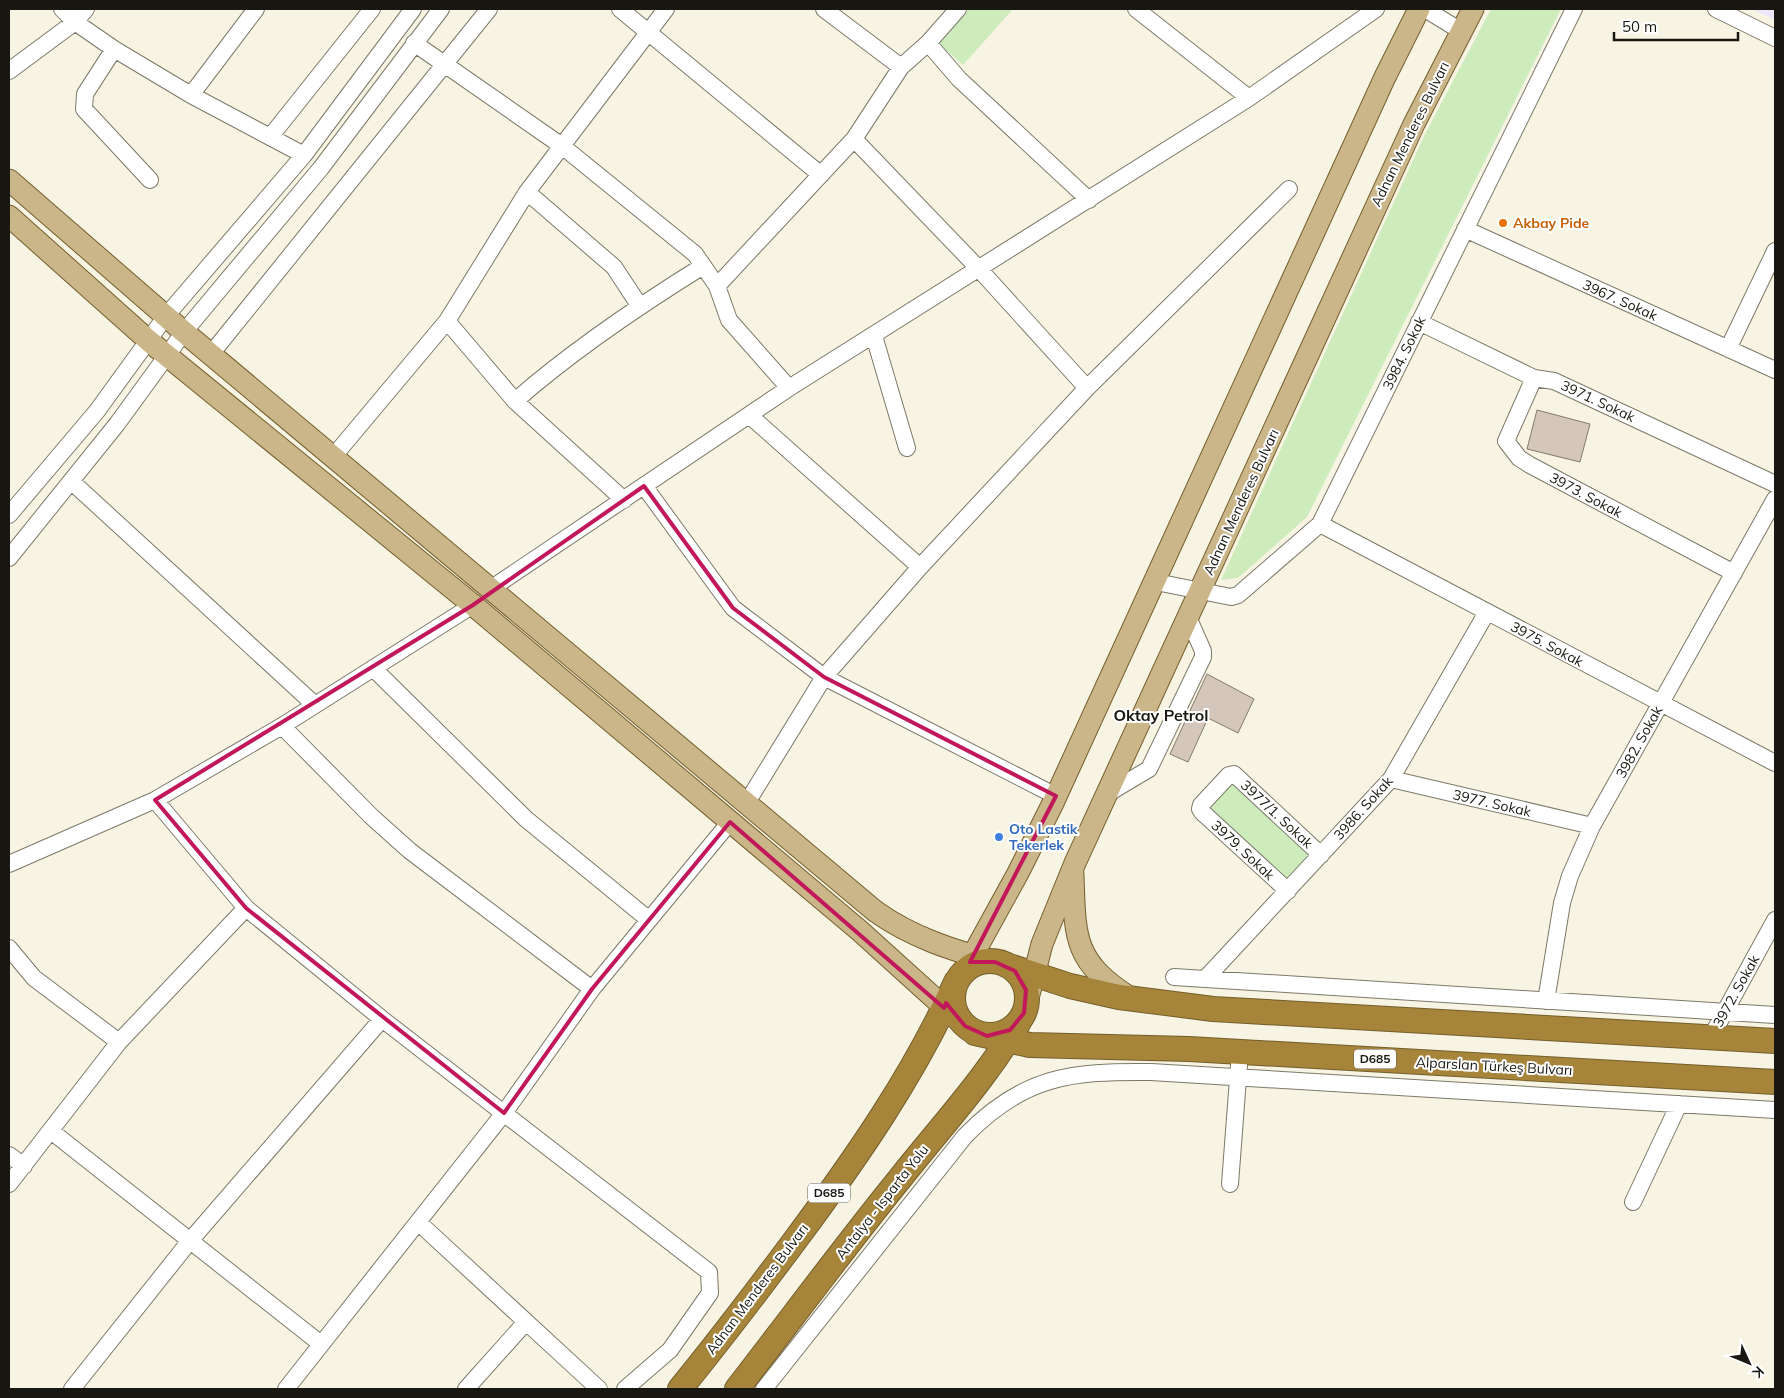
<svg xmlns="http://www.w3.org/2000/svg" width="1784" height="1398" font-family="Mulish,sans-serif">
<rect width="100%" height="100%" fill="#f7f4e3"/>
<path fill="#eee5fa" d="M1752 9H1775V20Z"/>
<path fill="#ceebbc" d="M969 9H1013L963 65 938 43Z
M1491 9H1561L1307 517 1238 578 1221 580 1425 134Z
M1233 780 1311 853 1285 881 1206 808Z"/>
<path fill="#d4c6ba" stroke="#86796e" d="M1537 410 1590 424 1580 462 1527 449Z
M1207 674 1254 699 1238 733 1208 718 1188 762 1170 754Z"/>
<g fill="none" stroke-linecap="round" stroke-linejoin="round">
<g stroke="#7c796a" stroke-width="18">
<path id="minor" d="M86 9 75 22 114 49 191 95
M256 9 191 95 304 155
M620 9 821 175
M824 9 901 67
M1136 9 1249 98 1376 9
M1425 9 1461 31
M1716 9 1775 38
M414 43 562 146 695 254 717 286 729 320 789 388
M928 43 959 79 1089 200
M114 49 85 94 84 109 150 180
M9 71 75 22 62 9
M270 137 372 9
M527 192 614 267 639 305
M1465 229 1775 370
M717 286 854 139 901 67 928 43 958 9
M447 321 515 401 624 500
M1419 322 1534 378 1554 381 1775 484
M874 336 907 448
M1728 349 1775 251
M211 354 489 9
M1534 378 1506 441 1519 458 1530 465 1734 573
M1087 388 1289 189
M515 401C573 350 637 307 703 266
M749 415 920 567
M333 457 447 321 527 192 666 9
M71 481 315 705
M644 486 733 608 824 677 1056 796
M9 515 97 411 166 316 304 155 413 9
M1320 524 1775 763
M9 558 117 424 184 332 321 168 441 9
M1156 582 1231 597 1238 595 1320 524 1574 9
M492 588 789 388 1249 98
M373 668 526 819 648 919
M282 726 372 817 410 851 592 989
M1391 779 1592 826
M1107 794 1149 769 1203 657V651L1188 617
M155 800 246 908 382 1019 709 1272 710 1293 670 1350 625 1389
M746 804 824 677 920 567 1087 388 979 269 854 139
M9 864 155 800 282 726 473 605
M1288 891 1202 812 1200 809 1201 805 1229 775 1234 774 1321 855
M9 948 34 978 119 1042
M1174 977 1775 1015
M1205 979 1391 779 1487 612
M1546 1001 1562 903 1570 876 1592 826 1775 499
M1711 1037 1775 920
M51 1131 321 1344
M9 1155 24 1166
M9 1184 119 1042 246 908
M1230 1184 1240 1052
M1633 1202 1679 1104
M418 1222 599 1389
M72 1389 189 1242 382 1019
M286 1389 504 1113 592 989 730 822
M466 1389 526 1322
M764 1389 965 1136C1023 1076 1071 1071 1151 1072L1775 1110"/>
</g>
<g stroke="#745e2c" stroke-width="23">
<path id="major" d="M9 180 184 332 875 911C911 937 952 950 995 962
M9 216 149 341 473 605 860 931 965 1026
M1073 874C1075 937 1073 961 1129 997
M963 973 1018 873 1053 803 1385 77 1419 9
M1027 1002 1042 944 1075 863 1414 124 1473 9"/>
</g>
<g stroke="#745e2c" stroke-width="26">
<path id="highway" d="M953 998a37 37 0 1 1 74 0a37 37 0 1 1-74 0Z
M1006 965 1070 986 1119 997 1213 1009 1775 1041
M975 1033 1030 1045 1189 1049 1775 1082
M680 1389C720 1340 758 1290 796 1239 857 1157 914 1075 956 982
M737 1389C792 1318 845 1246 902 1176 944 1123 991 1073 1024 1013"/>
</g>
<use href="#minor" stroke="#fff" stroke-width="16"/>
<use href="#major" stroke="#cab689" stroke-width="21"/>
<use href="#highway" stroke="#a6853a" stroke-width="24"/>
</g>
<path fill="none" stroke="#c2185b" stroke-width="4" stroke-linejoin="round" d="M644 486 733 608 824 677 1056 796 970 962H995L1015 971 1026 990 1024 1013 1010 1030 987 1036 965 1026 946 1003 944 1008 730 822 592 989 504 1113 246 908 155 800 473 605Z"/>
<circle fill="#e8710a" stroke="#fff" stroke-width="2" cx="1503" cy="223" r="5"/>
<circle fill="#3f7fe0" stroke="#fff" stroke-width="2" cx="999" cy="837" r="5"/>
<g text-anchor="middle" stroke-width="4" stroke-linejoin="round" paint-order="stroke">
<g fill="#fff" stroke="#5d5d58" stroke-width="1">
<rect x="1354" y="1049.5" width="42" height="19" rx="4"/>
<rect x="808" y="1183.5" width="42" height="19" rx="4"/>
</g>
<g font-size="12" font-weight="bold" fill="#181711">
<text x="1375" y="1063">D685</text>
<text x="829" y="1197">D685</text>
</g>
<g font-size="14" fill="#181711" stroke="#fff">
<text transform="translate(1410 134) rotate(-64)" y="5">Adnan Menderes Bulvarı</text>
<text transform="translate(1620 300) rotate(24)" y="5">3967. Sokak</text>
<text transform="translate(1404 353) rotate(-64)" y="5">3984. Sokak</text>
<text transform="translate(1598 401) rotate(25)" y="5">3971. Sokak</text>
<text transform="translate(1586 495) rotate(28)" y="5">3973. Sokak</text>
<text transform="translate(1241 502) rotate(-65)" y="5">Adnan Menderes Bulvarı</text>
<text transform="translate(1547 644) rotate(28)" y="5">3975. Sokak</text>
<text transform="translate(1639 742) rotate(-61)" y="5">3982. Sokak</text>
<text transform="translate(1492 803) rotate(13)" y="5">3977. Sokak</text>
<text transform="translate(1363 808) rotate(-48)" y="5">3986. Sokak</text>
<text transform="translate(1277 814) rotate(43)" y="5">3977/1. Sokak</text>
<text transform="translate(1243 850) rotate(43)" y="5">3979. Sokak</text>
<text transform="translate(1736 991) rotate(-61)" y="5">3972. Sokak</text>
<text transform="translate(1494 1066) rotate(3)" y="5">Alparslan Türkeş Bulvarı</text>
<text transform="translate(882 1202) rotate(-52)" y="5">Antalya - Isparta Yolu</text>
<text transform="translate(757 1289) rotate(-53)" y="5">Adnan Menderes Bulvarı</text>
</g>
<g font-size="14" font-weight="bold" fill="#c56008" stroke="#fff" text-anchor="start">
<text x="1513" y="228">Akbay Pide</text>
</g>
<g font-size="14" font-weight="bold" fill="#366cbe" stroke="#fff" text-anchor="start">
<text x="1009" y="834">Oto Lastik<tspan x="1009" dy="16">Tekerlek</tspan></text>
</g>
<g font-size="16" font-weight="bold" fill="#181711" stroke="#fff">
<text x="1161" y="721">Oktay Petrol</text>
</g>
</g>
<rect width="1784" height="1398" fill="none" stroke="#181711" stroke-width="20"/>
<g transform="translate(1749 1363) rotate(134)" stroke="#ffffff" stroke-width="4" paint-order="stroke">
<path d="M0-4L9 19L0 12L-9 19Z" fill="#181711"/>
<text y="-8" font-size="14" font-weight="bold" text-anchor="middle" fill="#181711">K</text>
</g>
<path d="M1614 32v8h124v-8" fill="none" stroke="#181711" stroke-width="2.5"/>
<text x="1622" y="32" font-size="15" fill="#181711" stroke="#ffffff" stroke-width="4" paint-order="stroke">50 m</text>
</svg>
